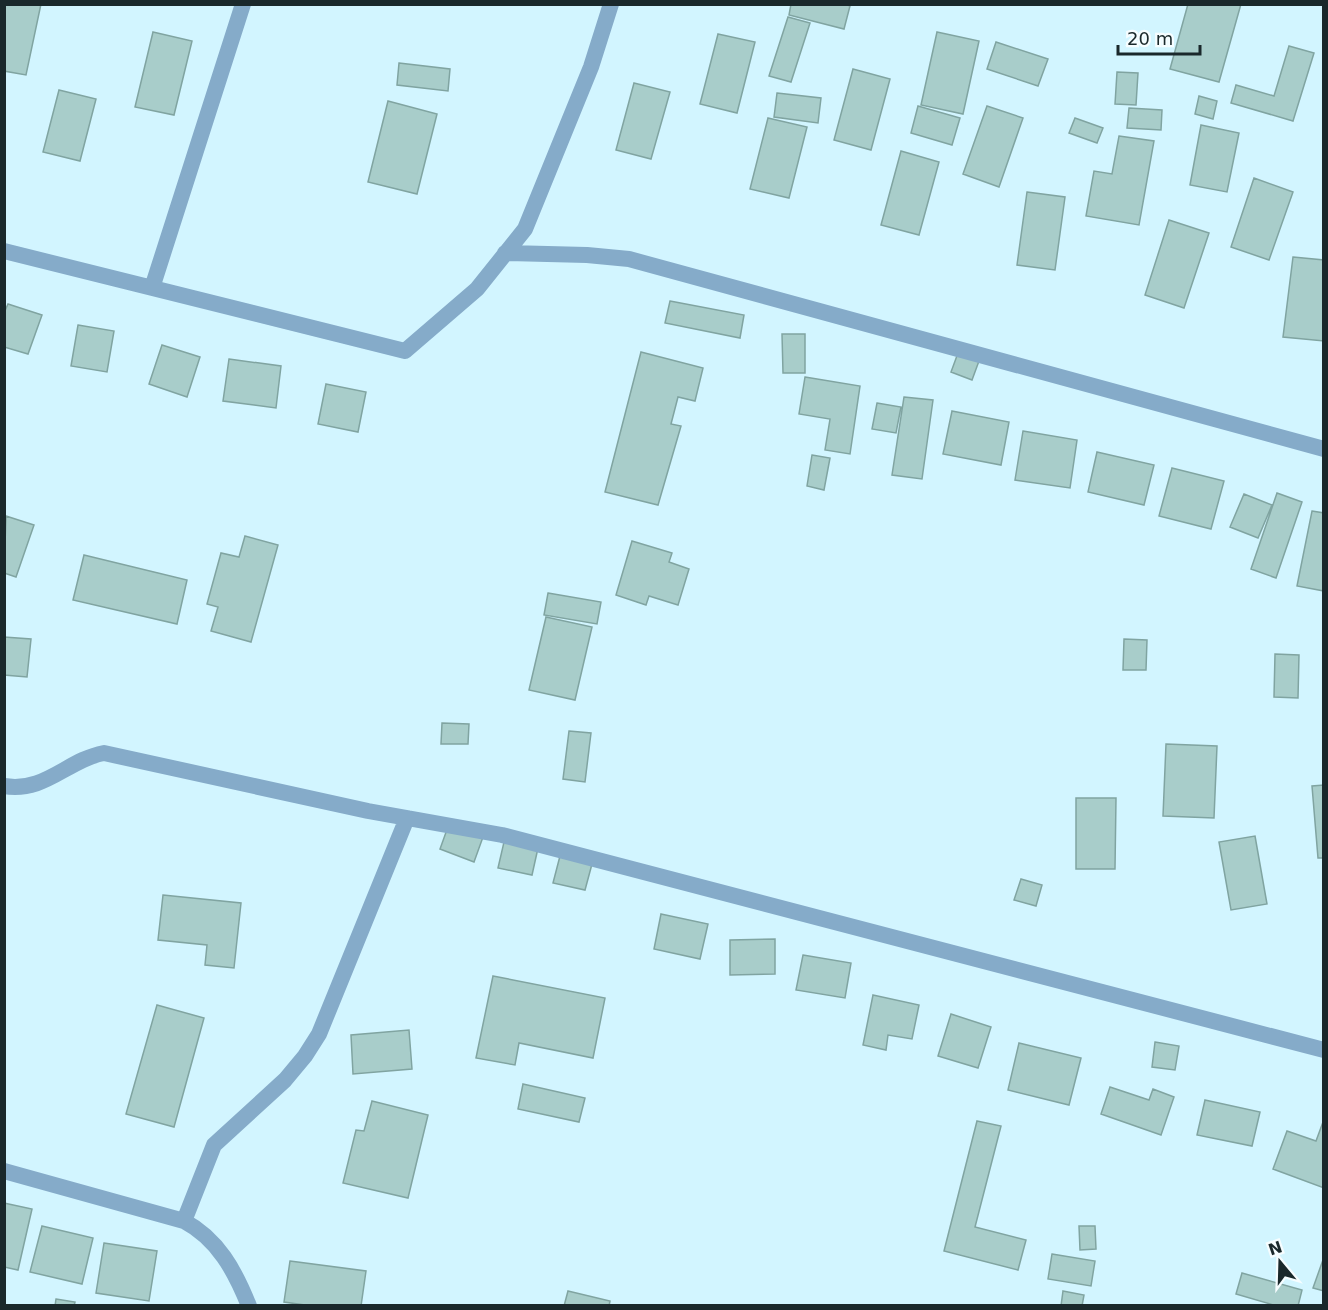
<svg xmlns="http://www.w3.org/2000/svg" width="1328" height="1310" font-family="'DejaVu Sans',sans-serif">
<rect width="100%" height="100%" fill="#d2f5ff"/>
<path fill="#a8cdca" stroke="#80a4a1" stroke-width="1.5" d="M4 4H41L26 75 4 71Z
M791 4H845L850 6 844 29 789 15Z
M1188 4H1241L1219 82 1170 69Z
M788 17 810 23 791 82 769 76Z
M153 32 192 41 174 115 135 107Z
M937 32 979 41 963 114 921 105Z
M718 34 755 42 737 113 700 104Z
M996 42 1048 59 1038 86 987 69Z
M1289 46 1314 53 1293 121 1231 103 1236 85 1274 96Z
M399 63 450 69 448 91 397 85Z
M853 69 890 79 871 150 834 140Z
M1117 72 1138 73 1136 105 1115 104Z
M634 83 670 92 651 159 616 150Z
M59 90 96 99 80 161 43 152Z
M777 93 821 98 818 123 774 117Z
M1199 96 1217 101 1213 119 1195 114Z
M388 101 437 114 417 194 368 182Z
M918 106 960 118 952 145 911 133Z
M987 106 1023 118 999 187 963 174Z
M1129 108 1162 110 1161 130 1127 128Z
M768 118 807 127 789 198 750 189Z
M1075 118 1103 128 1097 143 1069 133Z
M1201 125 1239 133 1227 192 1190 185Z
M1119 136 1154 141 1139 225 1086 216 1094 171 1112 174Z
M901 151 939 162 919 235 881 225Z
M1254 178 1293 192 1269 260 1231 247Z
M1027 192 1065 197 1055 270 1017 265Z
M1169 220 1209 233 1184 308 1145 295Z
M1293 257 1324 260V341L1283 337Z
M670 301 744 315 740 338 665 323Z
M8 304 42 315 28 354 4 347V313Z
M78 325 114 331 107 372 71 366Z
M782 334H805V373H783Z
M162 345 200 357 187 397 149 384Z
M641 352 703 368 695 401 678 397 671 424 681 426 658 505 605 492Z
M958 353 979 361 972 380 951 372Z
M229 359 281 366 276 408 223 401Z
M805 377 860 386 850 454 825 450 830 419 799 414Z
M326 384 366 392 358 432 318 424Z
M904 397 933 400 922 479 892 475Z
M877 403 901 407 896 433 872 429Z
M952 411 1009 422 1001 465 943 454Z
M1023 431 1077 440 1070 488 1015 480Z
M1097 452 1154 465 1144 505 1088 492Z
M812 455 830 458 824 490 807 486Z
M1172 468 1224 481 1211 529 1159 516Z
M1277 493 1302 502 1276 578 1251 569Z
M1244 494 1272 505 1258 538 1230 527Z
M1312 511 1324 513V591L1297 586Z
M6 516 34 525 16 577 4 573Z
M245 536 278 545 251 642 211 631 218 607 207 604 221 553 239 557Z
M632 541 672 553 669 562 689 569 678 605 649 596 646 605 616 595Z
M84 555 187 580 177 624 73 600Z
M548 593 601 602 597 624 544 615Z
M546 617 592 627 575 700 529 690Z
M4 637 31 639 27 677 4 675Z
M1124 639 1147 640 1146 670H1123Z
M1275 654 1299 655 1298 698 1274 697Z
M442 723 469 724 468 744H441Z
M569 731 591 733 585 782 563 779Z
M1166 744 1217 746 1214 818 1163 816Z
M1324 785V858H1318L1312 786Z
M1076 798H1116L1115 869H1076Z
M449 824 483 837 474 862 440 849Z
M1255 836 1267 904 1231 910 1219 842Z
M504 842 538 848 532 875 498 868Z
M560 856 592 864 585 890 553 883Z
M1021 879 1042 885 1036 906 1014 900Z
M163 895 241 903 234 968 205 965 207 945 158 940Z
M661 914 708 924 700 959 654 949Z
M775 939V974L730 975V940Z
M803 955 851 963 845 998 796 990Z
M493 976 605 998 593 1058 519 1043 515 1065 476 1058Z
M873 995 919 1005 912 1039 888 1035 886 1050 863 1045Z
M157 1005 204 1018 174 1127 126 1114Z
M951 1014 991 1027 978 1068 938 1056Z
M409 1030 412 1069 353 1074 351 1035Z
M1155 1042 1179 1046 1175 1070 1152 1067Z
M1019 1043 1081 1058 1069 1105 1008 1090Z
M523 1084 585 1098 579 1122 518 1109Z
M1110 1087 1149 1100 1153 1089 1174 1097 1161 1135 1101 1114Z
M1205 1100 1260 1112 1252 1146 1197 1135Z
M372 1101 428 1115 408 1198 343 1183 356 1130 364 1131Z
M977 1121 1001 1126 975 1227 1026 1240 1018 1270 944 1251Z
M1323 1122 1324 1188 1273 1169 1287 1131 1316 1141Z
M4 1203 32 1209 18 1270 4 1267Z
M42 1226 93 1238 82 1284 30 1272Z
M1079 1226H1095L1096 1249 1080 1250Z
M104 1243 157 1251 149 1301 96 1293Z
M1052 1254 1095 1261 1091 1286 1048 1279Z
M1324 1257V1291L1313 1288Z
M290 1261 366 1271 361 1306H312L284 1302Z
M1242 1273 1302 1290 1298 1306H1277L1236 1294Z
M568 1291 610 1301 609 1306H564Z
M1063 1291 1084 1295 1082 1306H1061Z
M56 1299 75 1302 74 1306H55Z"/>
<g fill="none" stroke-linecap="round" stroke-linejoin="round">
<path stroke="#85abc9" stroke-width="16" d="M4 251 405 351 477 289 525 229 591 67 611 4
M505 253 587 255 629 259 1324 449
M152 288 243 4
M4 786C45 793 67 760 104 753L368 811 502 835 1324 1050
M4 1171 184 1221C218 1239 235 1271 249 1306
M184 1221 214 1145 285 1080 305 1056 319 1034 407 818"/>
</g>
<rect width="1328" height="1310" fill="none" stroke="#1a282b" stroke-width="12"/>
<g transform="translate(1280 1262) rotate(341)" stroke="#f6fdff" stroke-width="4.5" paint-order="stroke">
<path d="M0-4.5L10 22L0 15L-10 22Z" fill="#1a282b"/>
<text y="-9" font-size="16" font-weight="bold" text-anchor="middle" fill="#1a282b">N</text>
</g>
<path d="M1118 45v9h82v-9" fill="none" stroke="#1a282b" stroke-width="3"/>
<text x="1127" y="45" font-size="18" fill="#1a282b" stroke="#f6fdff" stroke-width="4.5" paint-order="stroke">20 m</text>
</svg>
